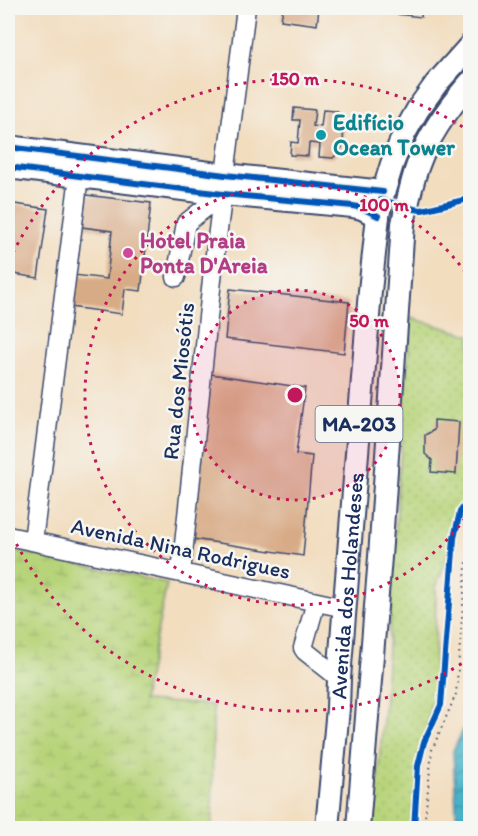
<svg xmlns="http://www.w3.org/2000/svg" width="478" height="836" font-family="Itim,sans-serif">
<defs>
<pattern id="green-dots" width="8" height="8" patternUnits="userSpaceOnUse" patternTransform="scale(1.5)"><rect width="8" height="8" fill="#b8d47a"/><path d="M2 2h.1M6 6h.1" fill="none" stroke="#9eb66c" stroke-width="1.8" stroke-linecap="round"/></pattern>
<pattern id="wetland-marsh" width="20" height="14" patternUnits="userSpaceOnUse" patternTransform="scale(1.5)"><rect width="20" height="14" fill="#b8d47a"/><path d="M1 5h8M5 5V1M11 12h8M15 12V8" fill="none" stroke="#9eb66c"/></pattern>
<pattern id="water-waves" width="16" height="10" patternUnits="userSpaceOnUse" patternTransform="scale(1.5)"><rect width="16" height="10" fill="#49b2c7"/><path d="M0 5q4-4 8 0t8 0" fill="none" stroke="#3c91a5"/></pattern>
</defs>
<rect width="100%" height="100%" fill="#f6f6f2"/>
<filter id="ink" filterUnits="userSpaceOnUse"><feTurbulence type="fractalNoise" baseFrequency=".0167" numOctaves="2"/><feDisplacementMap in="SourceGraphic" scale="12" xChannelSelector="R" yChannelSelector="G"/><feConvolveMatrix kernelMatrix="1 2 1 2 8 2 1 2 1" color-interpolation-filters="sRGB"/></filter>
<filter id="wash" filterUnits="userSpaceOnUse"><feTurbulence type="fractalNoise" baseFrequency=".008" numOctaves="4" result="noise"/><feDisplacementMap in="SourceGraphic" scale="24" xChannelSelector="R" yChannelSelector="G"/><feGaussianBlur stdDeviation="1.35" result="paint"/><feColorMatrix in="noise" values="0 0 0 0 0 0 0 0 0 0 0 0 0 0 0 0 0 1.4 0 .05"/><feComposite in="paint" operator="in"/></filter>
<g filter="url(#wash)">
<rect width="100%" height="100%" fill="#f2ddbf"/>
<path fill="url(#green-dots)" stroke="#6a826c" stroke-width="1.5" d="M411 318 470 335V492L436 587 434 687 410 828H373L384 711 399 477Z"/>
<path fill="url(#wetland-marsh)" stroke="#6a826c" stroke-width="1.5" d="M8 549 167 583 143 701 213 705 212 828H8Z"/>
<path fill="url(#water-waves)" stroke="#327092" stroke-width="1.5" d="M470 716V828H457L453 751Z"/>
<g id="blocks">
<path fill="#d8ab87" d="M283 8H319L317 25 281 20Z
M389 8H422L421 17 388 13Z
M294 108 315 110 313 126 321 127 323 110 336 111 341 115 344 122 343 145 339 152 333 158 319 157 320 144 309 143 308 156 290 155 291 142 298 143 300 120H293Z
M86 195 151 203 141 291 125 289 122 314 70 307 74 275 107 279 112 231 82 227Z
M8 203 48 209 38 278 8 273Z
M230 289 349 302 344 353 225 339Z
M211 374 305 388 296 454 312 456 303 556 193 539Z
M434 420 459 422 456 474 431 472 432 460 425 454V435L434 430Z"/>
</g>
</g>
<g filter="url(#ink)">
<use href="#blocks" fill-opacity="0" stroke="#3b496d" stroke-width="1.5"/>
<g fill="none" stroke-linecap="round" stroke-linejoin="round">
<g stroke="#3b496d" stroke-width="21">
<path id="minor" d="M176 277 186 223 223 194
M8 536 345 608
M33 541 79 176
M181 573 213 270 246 8
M316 602 303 648 305 651 339 678"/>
</g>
<g stroke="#3b496d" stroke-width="26">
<g id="major">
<path d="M8 147 225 175 383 192"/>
<path d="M8 167 223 194 353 206 362 208 378 216"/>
<path id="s1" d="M327 828 338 708 339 678 370 291 378 216 381 200 392 164 404 134 418 109 436 84 470 46"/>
<path d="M358 828 380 557 403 224C407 204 411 184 418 165 429 134 449 107 470 83"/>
</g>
</g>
<path stroke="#3b496d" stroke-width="2" stroke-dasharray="1.5 4.5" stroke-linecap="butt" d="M424 828 432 750 456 694 466 567 470 547"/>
<use href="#minor" stroke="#fff" stroke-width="18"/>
<use href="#major" stroke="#fff" stroke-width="22"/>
<g stroke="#f6f6f2" stroke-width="10">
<path id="cycleway" d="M8 147 225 175 383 192
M8 167 223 194 353 206 362 208 378 216
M381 200 414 209 422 210 464 200H470
M414 828 418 766 424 742 441 705 454 538 460 512 470 498"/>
</g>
<use href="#cycleway" stroke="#0057b8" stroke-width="6"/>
</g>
</g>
<circle cx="295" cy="395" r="105" fill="#c2185b" fill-opacity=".12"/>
<g fill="none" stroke="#c2185b" stroke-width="3" stroke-dasharray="3 6">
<circle cx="295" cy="395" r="105"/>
<path d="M470 511A210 210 0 1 1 470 279"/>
<path d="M469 659A316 316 0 0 1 9 529M9 261A316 316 0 0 1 469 131"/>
</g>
<circle fill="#0f9aa8" stroke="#f6f6f2" stroke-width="2" cx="321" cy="135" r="6"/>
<circle fill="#d1479c" stroke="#f6f6f2" stroke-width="2" cx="128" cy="253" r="6"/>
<g text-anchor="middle" stroke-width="5" stroke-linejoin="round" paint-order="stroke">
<rect fill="#f6f6f2" stroke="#5d6b8a" stroke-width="1.5" x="315.5" y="406" width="87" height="36" rx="4.5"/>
<g font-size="21" font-weight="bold" fill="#1b2f5e">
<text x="359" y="431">MA-203</text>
</g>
<g font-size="22" font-weight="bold" fill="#0d838f" stroke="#f6f6f2" text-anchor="start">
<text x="333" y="130">Edifício<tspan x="333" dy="25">Ocean Tower</tspan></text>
</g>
<g font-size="22" font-weight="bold" fill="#b23c85" stroke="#f6f6f2" text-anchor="start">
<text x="140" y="248">Hotel Praia<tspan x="140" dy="25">Ponta D'Areia</tspan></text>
</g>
<g font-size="22" fill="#1b2f5e" stroke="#f6f6f2">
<text transform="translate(178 381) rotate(-84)" y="8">Rua dos Miosótis</text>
<text transform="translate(181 548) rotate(12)" y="8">Avenida Nina Rodrigues</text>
<text dy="8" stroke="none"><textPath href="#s1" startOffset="243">Avenida dos Holandeses</textPath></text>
</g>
</g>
<circle cx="295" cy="395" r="9" fill="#c2185b" stroke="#f6f6f2" stroke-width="3"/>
<g font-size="18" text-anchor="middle" font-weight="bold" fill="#c2185b" stroke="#f6f6f2" stroke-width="5" stroke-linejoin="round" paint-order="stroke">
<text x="295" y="85">150 m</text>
<text x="384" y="211">100 m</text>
<text x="369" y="327">50 m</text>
</g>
<rect width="478" height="836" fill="none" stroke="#f6f6f2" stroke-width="30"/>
</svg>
